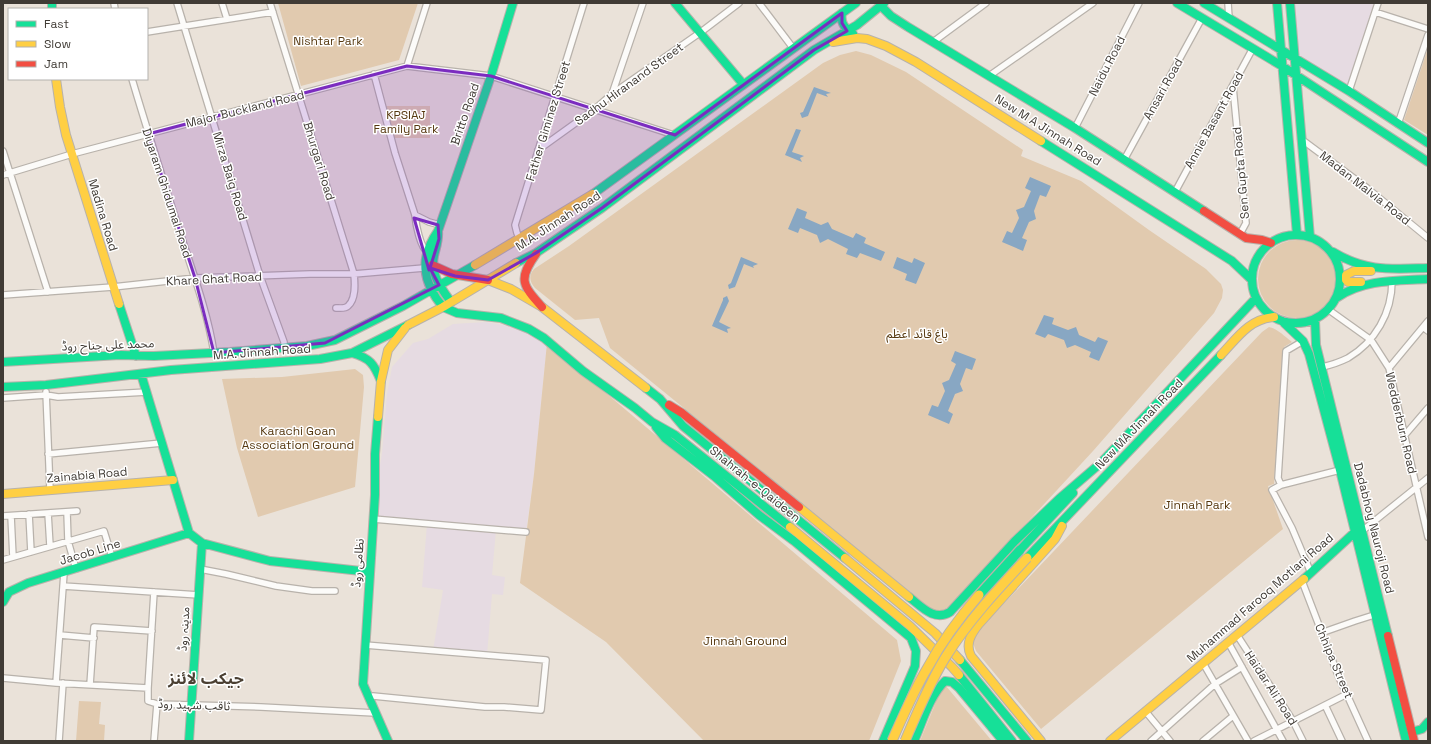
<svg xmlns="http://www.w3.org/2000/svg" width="1431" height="744" font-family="'Space Grotesk','Noto Sans Arabic',sans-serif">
<rect width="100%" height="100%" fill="#eae2d9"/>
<path fill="#e6dbe2" d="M1290 3H1378L1349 91 1295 58Z
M486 322 503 325 527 332 547 343 534 474 526 532 496 530 492 575 505 577 503 595 492 594 487 655 433 650 443 590 422 587 427 524 373 519 375 495 382 453 387 394 392 367 413 343 428 339 453 324Z"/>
<path fill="#e1caaf" d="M278 3H418L399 60 301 86Z
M856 51 871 55 906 72 1023 150 1021 156 1081 181 1149 230 1206 269 1221 284 1223 290 1222 298 1214 313 1093 451 952 604C946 610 941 613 932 610L610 348 599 318 575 320 535 288C530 282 528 276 534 269L569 246 823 63 840 55Z
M1427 51H1428V135L1404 120Z
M383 106H430V138H391Z
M1258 279a39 39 0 1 1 78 0a39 39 0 1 1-78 0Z
M1269 327C1278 329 1284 336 1292 342L1284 347 1274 484 1268 486 1283 529 1041 729 976 651 973 643 976 633 1262 332Z
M547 343 897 640 901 661 869 741H704L606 642 520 583 534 474Z
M355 369 363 375 364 387 355 487 258 517 237 448 222 379 282 377Z
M946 686 992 741H920L940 692Z
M79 701 101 702 99 724 105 725 104 741H76Z"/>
<path fill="#88a7c3" d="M814 87 831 93 826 94 828 97 817 93 808 116 802 118 800 113 803 112Z
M796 129 801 130 792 152 804 156 800 158 802 162 785 155Z
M1030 177 1051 186 1046 197 1040 195 1034 211 1036 219 1029 222 1022 238 1027 240 1023 251 1002 242 1007 231 1012 233 1019 218 1016 210 1024 207 1031 191 1025 188Z
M797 208 807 212 805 218 821 225 828 222 832 229 853 238 856 233 866 238 864 243 885 252 881 261 860 253 857 258 846 254 848 249 828 239 820 243 817 235 800 228 798 233 788 229Z
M741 257 758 264 753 266 754 268 744 264 735 287 729 289 728 285 731 283Z
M897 257 912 263 914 258 925 263 916 284 905 280 907 274 893 268Z
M727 296 729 301 719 322 731 328 727 329 728 333 712 326 723 300V298Z
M1044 315 1054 318 1052 324 1068 330 1076 327 1079 335 1095 342 1098 337 1108 341 1099 361 1089 357 1091 352 1075 345 1067 348 1064 340 1048 334 1045 338 1035 334Z
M955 351 976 359 972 370 966 368 960 384 963 391 955 394 948 411 953 414 949 424 928 415 932 405 938 407 945 391 942 383 949 380 956 364 951 361Z"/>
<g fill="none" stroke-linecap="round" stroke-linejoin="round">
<g stroke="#b8b2ab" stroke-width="8">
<path id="street" d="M114 3 115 9
M177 3 260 276 284 342V347
M222 3 227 19
M270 3 354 274C355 284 356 299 348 306 345 309 340 308 336 308
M759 3 793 48
M1228 3 1229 18
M1375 12 1428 29
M147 32 273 12
M933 42 986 3
M407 66 427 3
M374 74 395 153 415 215C416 225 420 247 428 253
M989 76 1093 3
M132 79C148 133 165 186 182 239 194 276 208 314 214 353
M1233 87 1246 223 1240 234
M1349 91 1378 3
M612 94 643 3
M1398 124 1428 35
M1075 128 1139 3
M1301 139 1367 188 1428 238
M538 150 595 109 612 94 701 32 739 3
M3 151 48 292
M1124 160 1202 18
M3 175 72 154 407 66 491 76 674 135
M1175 192 1253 48
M415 215 429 222 440 225
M520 239 517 233 515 225 584 3
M3 295 113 287 195 278 310 274H354L424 268
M1329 310 1371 340 1389 368 1428 537
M1423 327 1428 331
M1322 367C1331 365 1340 362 1348 358 1375 342 1392 313 1392 281
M1389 368 1428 321
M46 392 50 490
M3 398 46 395 58 397 147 392
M1404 436 1428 408
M48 454 162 443
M1281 485 1278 478 1286 351 1303 341
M67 512 68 541 76 569
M48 513 50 546
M29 514 31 552
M3 516 77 511
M11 516 13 557
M373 519 526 532
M1359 531H1362L1428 478
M3 560 104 531 112 557
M200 569 226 574 276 586 312 591H335
M1311 573 1292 528 1272 490 1281 485 1340 470
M1302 581 1338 675 1368 741
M63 586 199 595
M1321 633 1355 621 1374 615
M60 635 94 638
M1237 635 1293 721 1303 741
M1228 642 1283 741
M365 645 546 660 541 710 504 707H485L373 696
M1203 663 1248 741
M3 678 56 683 148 688V701L157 704 261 707 375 713
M56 683 64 573
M90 685 94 627 152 631
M148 688 154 592
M1325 705 1342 741
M1146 712 1170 741
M59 741 63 683
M154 741 157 704
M1151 741 1215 684 1242 667
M1203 741 1233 716
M1254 741 1347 694"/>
</g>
<g stroke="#b8b2ab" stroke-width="10">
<path id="fast" d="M52 3V9
M675 3 743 84
M1177 3 1282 66 1428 162
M1204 3 1349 91 1428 143
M1277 3 1297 235
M1290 3 1310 237
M881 6 891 16 908 27 1075 128 1204 211
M842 13C840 23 845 29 853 34
M1041 141 1232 261 1252 280
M593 194 856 3
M438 231C439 240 436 247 434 256 430 274 441 288 451 302
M1252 279a44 44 0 1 1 88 0a44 44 0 1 1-88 0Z
M1333 252C1366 272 1391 269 1428 268
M516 263 536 253 602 208 814 50 857 25 884 3
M1338 297C1365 279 1397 281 1428 279
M119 304 136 356
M443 307C422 282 419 258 438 231L491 76 513 3
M443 307 457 313 501 318 529 329 544 338 583 371 635 408 652 422 675 435 790 527
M1315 320 1316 345 1388 636
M1282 321 1303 341 1309 354 1340 470 1406 741
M352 353C370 358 374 364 381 381
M3 362 120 355 154 356 230 352 307 346 335 340 403 306 475 265
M141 374 189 533 202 543 270 561 370 572
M3 387 46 385 171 370 320 359 352 353 408 325
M646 388 660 399 683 426 845 558
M378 417 375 454V495L363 684 388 741
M656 427 665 438 714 476 759 515 794 541 911 638 916 651 915 666 883 741
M1098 466 1256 298
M1020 550 1073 493
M1027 558 1221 355
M1304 579 1355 532
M909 597C921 606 934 622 950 612L1015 541 1060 498 1103 461
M3 602 9 592 28 583 189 533
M960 660 1027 741
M959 675 1012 741
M1412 732 1422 729 1428 722
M189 741 202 543
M914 741C923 721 929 697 945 681L952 682 959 688 1003 741"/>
</g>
<g stroke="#b8b2ab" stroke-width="10">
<path id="slow" d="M833 42 857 38 867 39 886 46 916 62 1041 141
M56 79 60 107 66 135 119 304
M475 265 593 194
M488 280 511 289 542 307 646 388
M1361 282H1348L1346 280V275L1354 271H1371
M408 325 443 307 516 263
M1221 355C1237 338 1249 319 1274 317
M378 417 381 381 388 350 405 328
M3 494 173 480
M799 507 909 597
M790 527 910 626 952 667 959 675
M845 558 935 633 960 660
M1041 741 971 656C965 644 971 634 979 624L1055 539 1062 526
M1110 741 1304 579"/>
</g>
<g stroke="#b8b2ab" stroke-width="10">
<path id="jam" d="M1204 211 1246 238 1262 240 1271 243
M536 254C518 279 522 285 542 307
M432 265 452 274 488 280
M669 405 682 413 799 507
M1388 636 1414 741"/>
</g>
<use href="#street" stroke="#fcfbf9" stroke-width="5.5"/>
<use href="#fast" stroke="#16e098" stroke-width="8"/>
<use href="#slow" stroke="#ffcf43" stroke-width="8"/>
<use href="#jam" stroke="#f24e42" stroke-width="8"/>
<g stroke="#b8b2ab" stroke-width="11" stroke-linecap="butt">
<path id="fast-bridge" d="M979 595 1020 550"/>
</g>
<g stroke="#b8b2ab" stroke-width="11" stroke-linecap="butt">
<path id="slow-bridge" d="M892 741C903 716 914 690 928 667 942 641 960 617 979 595
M905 741C917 713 929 684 945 658 968 621 998 589 1027 558"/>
</g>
<use href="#fast-bridge" stroke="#16e098" stroke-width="9"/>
<use href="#slow-bridge" stroke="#ffcf43" stroke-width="9"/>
</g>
<path fill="#7b2cbf" fill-opacity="0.2" stroke="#7b2cbf" stroke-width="3" stroke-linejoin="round" d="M842 13V23L847 31 814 50 602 208 536 253 488 280 455 276 430 268 439 239 438 225 414 218 429 270 430 268 439 285 325 343 214 353 195 278 148 134 407 66 491 76 675 135Z"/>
<g text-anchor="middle" stroke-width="3" stroke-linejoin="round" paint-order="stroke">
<g font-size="12" fill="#56380f" stroke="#fff">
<text x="328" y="45">Nishtar Park</text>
<text x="406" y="119">KPSIAJ<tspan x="406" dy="14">Family Park</tspan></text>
<text x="917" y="338">باغ قائد اعظم</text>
<text x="298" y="435">Karachi Goan<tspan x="298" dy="14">Association Ground</tspan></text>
<text x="1197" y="509">Jinnah Park</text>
<text x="745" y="645">Jinnah Ground</text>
</g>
<g font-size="12" fill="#403b35" stroke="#fff">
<text transform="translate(1107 66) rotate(-63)" y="4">Naidu Road</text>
<text transform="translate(629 84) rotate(-36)" y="4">Sadhu Hiranand Street</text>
<text transform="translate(1163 89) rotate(-61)" y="4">Ansari Road</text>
<text transform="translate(245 109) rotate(-14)" y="4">Major Buckland Road</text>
<text transform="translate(465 114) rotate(-71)" y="4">Britto Road</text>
<text transform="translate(1214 120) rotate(-61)" y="4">Annie Basant Road</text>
<text transform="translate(548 121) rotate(-73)" y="4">Father Giminez Street</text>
<text transform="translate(1048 130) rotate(32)" y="4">New M A Jinnah Road</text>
<text transform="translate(319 161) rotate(73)" y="4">Bhurgari Road</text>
<text transform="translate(1241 173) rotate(-95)" y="4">Sen Gupta Road</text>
<text transform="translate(230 176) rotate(73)" y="4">Mirza Baig Road</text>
<text transform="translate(1365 188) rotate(38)" y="4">Madan Malvia Road</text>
<text transform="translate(167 193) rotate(72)" y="4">Diyaram Ghidumal Road</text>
<text transform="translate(103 215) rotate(73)" y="4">Madina Road</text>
<text transform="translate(558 221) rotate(-33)" y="4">M.A. Jinnah Road</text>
<text transform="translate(214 279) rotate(-3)" y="4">Khare Ghat Road</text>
<text transform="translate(108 345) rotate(-2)" y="4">محمد علی جناح روڈ</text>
<text transform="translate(262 352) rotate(-4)" y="4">M.A. Jinnah Road</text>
<text transform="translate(1401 423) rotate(77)" y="4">Wedderburn Road</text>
<text transform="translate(1139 424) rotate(-46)" y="4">New MA Jinnah Road</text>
<text transform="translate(87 475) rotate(-5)" y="4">Zainabia Road</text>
<text transform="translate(755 484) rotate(39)" y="4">Shahrah-e-Qaideen</text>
<text transform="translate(1374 528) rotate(76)" y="4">Dadabhoy Nauroji Road</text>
<text transform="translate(90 552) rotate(-17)" y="4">Jacob Line</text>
<text transform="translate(358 563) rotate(-86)" y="4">نظامی روڈ</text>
<text transform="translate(1260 598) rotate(-41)" y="4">Muhammad Farooq Motlani Road</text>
<text transform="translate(184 629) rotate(-86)" y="4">مدینہ روڈ</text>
<text transform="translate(1334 661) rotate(67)" y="4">Chhipa Street</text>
<text transform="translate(1271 688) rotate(57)" y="4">Haidar Ali Road</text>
<text transform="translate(194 705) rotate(2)" y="4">ثاقب شہید روڈ</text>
</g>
<g font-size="16" font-weight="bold" fill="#4b4033" stroke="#fff">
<text x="206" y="684">جیکب لائنز</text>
</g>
</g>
<rect width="1431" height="744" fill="none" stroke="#403b35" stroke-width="8"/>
<rect x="8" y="8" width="140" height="72" fill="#ffffff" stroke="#b3b1ae"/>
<rect x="16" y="21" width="20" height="6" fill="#16e098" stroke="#b3b1ae"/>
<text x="44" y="28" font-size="12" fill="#403b35">Fast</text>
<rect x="16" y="41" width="20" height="6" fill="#ffcf43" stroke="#b3b1ae"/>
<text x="44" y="48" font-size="12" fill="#403b35">Slow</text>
<rect x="16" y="61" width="20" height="6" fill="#f24e42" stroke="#b3b1ae"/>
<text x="44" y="68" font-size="12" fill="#403b35">Jam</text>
</svg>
